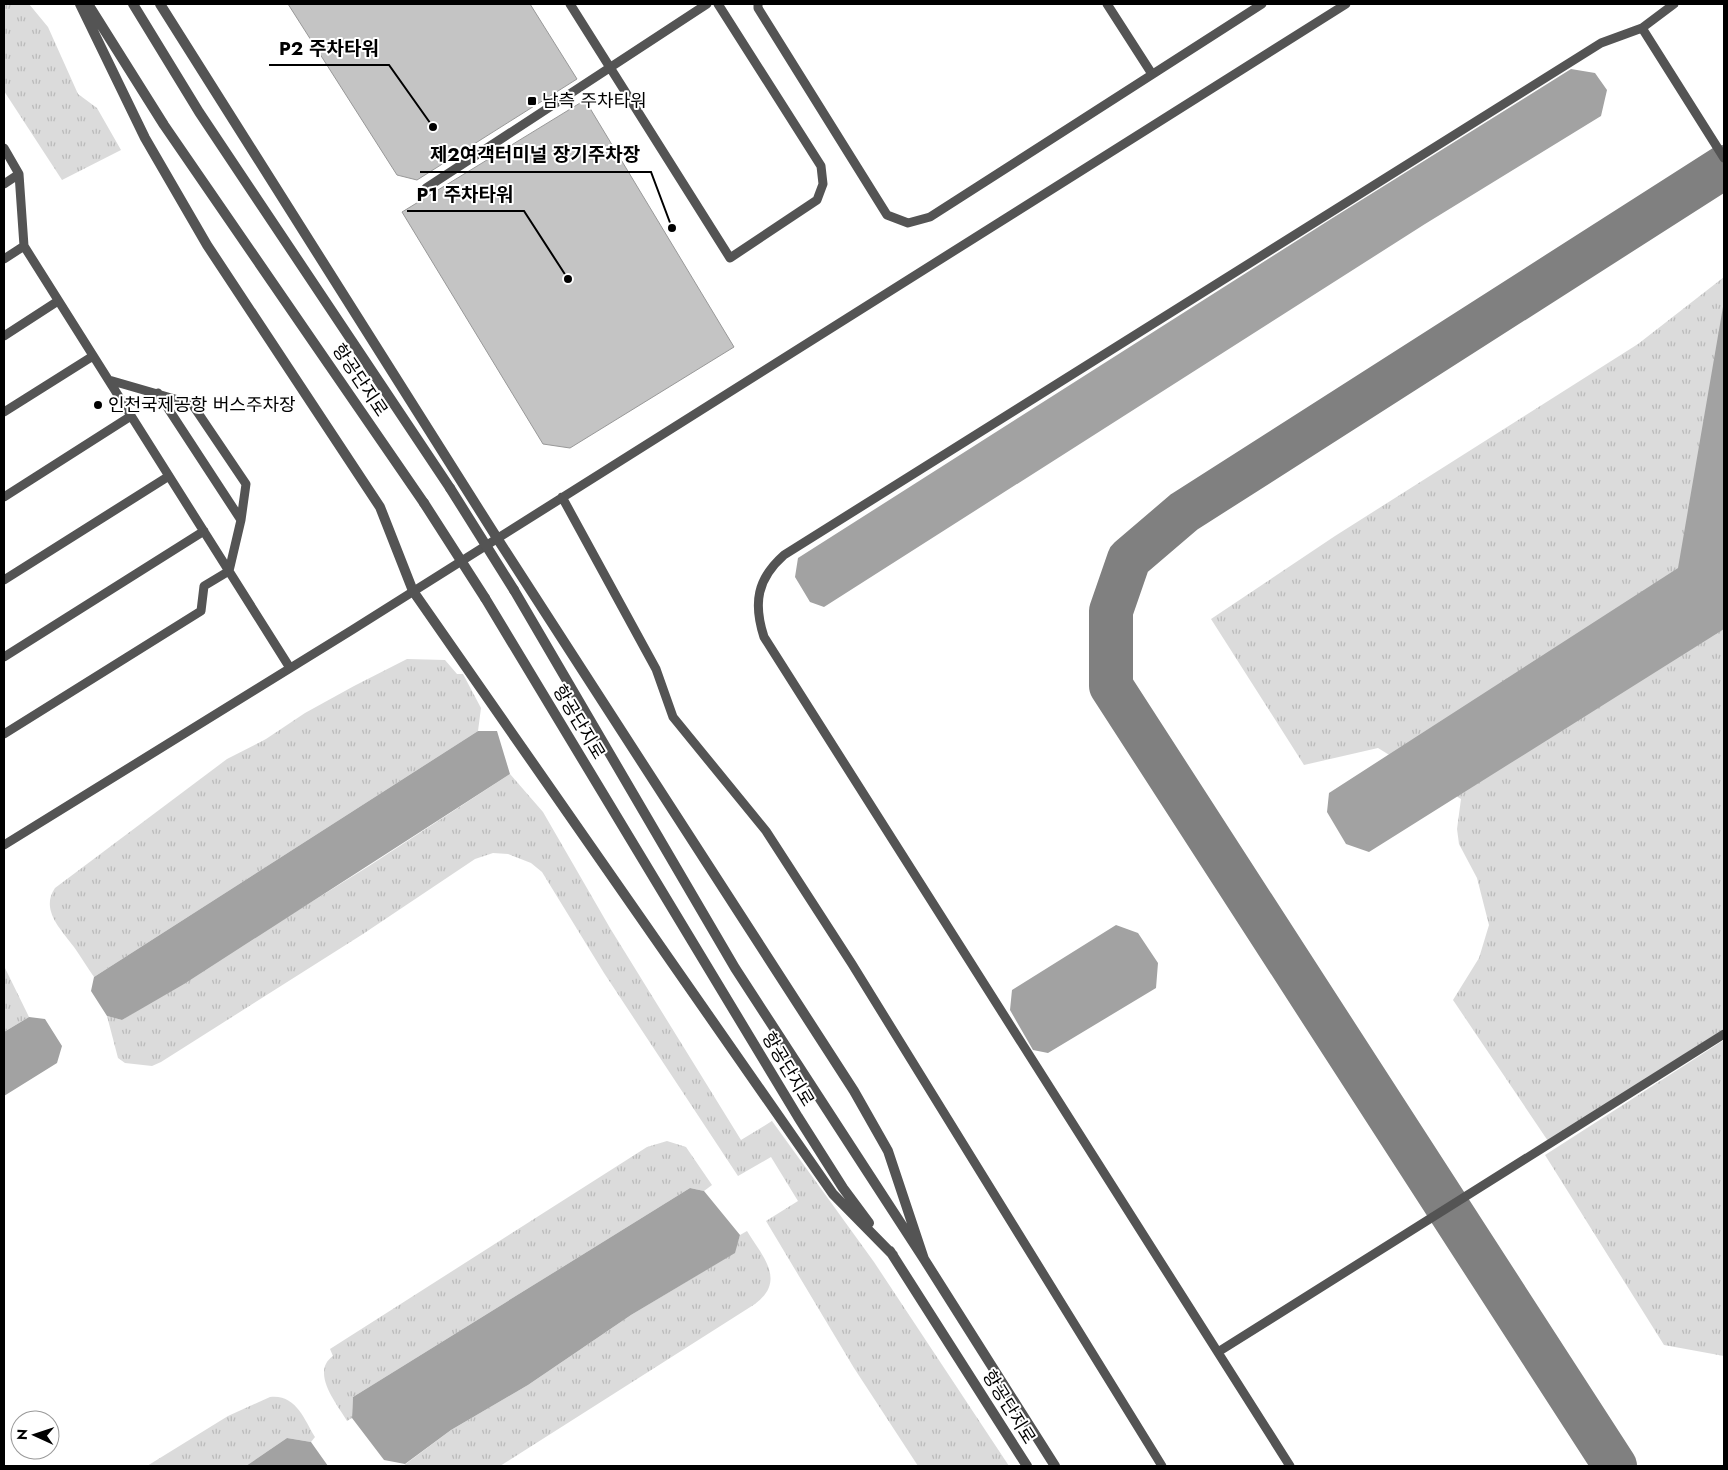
<svg xmlns="http://www.w3.org/2000/svg" width="1728" height="1470" font-family="Jost,'Noto Sans KR',sans-serif">
<defs>
<pattern id="grass-tufts" width="24" height="20" patternUnits="userSpaceOnUse" patternTransform="scale(1.25)"><rect width="24" height="20" fill="#dbdbdb"/><path d="M3 7l-1-3M5 7V3M7 7l1-3M15 17l-1-3M17 17v-4M19 17l1-3" fill="none" stroke="#bababa"/></pattern>
</defs>
<rect width="100%" height="100%" fill="#fff"/>
<path fill="url(#grass-tufts)" d="M4 4H29L48 27 78 94 97 108 121 150 62 180 4 91Z
M1724 277V1029L1548 1141 1453 1000 1479 958 1489 925 1477 878 1459 844 1457 829 1461 799 1378 748 1304 765 1211 619 1335 536 1638 344Z
M407 659 445 660 457 674H463L481 708 478 731 94 977C87 967 81 957 74 947 61 929 40 910 55 888L227 759 266 739 305 713 354 686Z
M510 774 543 812 610 928 741 1140 772 1121 874 1262 1009 1466H918L854 1368 766 1221 798 1201 771 1157 738 1176 604 973 542 872 531 863 508 854 493 853 475 859 363 934 161 1062 152 1066 125 1063 118 1058 107 1016 122 1020 369 866Z
M4 966 29 1017 4 1032Z
M1724 1040V1356L1664 1345 1545 1155Z
M667 1141 686 1147 712 1185 704 1191 690 1188 353 1397 352 1418 347 1421C337 1404 310 1372 333 1356L330 1349 647 1147Z
M747 1231C762 1256 787 1280 755 1304L500 1466H403L451 1430 528 1385 631 1315 734 1253 740 1235Z
M270 1397C296 1394 304 1419 315 1437L311 1442 287 1438 246 1466H147L228 1416Z"/>
<path fill="#a2a2a2" d="M1571 69 1595 73 1607 90 1601 116 1425 224 824 607 810 602 795 577 798 558 1331 219Z
M1724 301V629L1369 852 1346 844 1327 812 1329 793 1678 568Z
M478 731H497L510 774 184 984 122 1020 107 1016 91 991 94 977Z
M1116 925 1138 933 1158 963 1156 988 1048 1053 1033 1050 1010 1010 1012 990Z
M29 1017 45 1019 62 1046 57 1063 4 1096V1032Z
M690 1188 704 1191 740 1235 735 1253 631 1315 528 1385 451 1430 405 1464 384 1460 352 1418 353 1397Z
M287 1438 311 1442 328 1466H246Z"/>
<g fill="none" stroke-linecap="round" stroke-linejoin="round">
<path stroke="#808080" stroke-width="44" d="M1615 1466 1111 686V611L1129 559 1184 512 1724 167"/>
</g>
<path fill="#c4c4c4" stroke="#989898" d="M288 4H530L577 79 417 180 397 175Z
M585 100 734 347 570 448 543 444 402 212Z"/>
<g fill="none" stroke-linecap="round" stroke-linejoin="round">
<path stroke="#545454" stroke-width="9" d="M570 4 730 258 817 200 823 184 821 166 718 4
M758 4V8L887 215 908 223 930 217 1262 4
M1107 4 1152 74
M1674 4 1642 28 1724 158
M4 148 19 174 24 246
M4 184 19 174
M426 188 707 4
M4 259 24 246 290 668
M4 336 58 301
M158 393 241 520
M4 412 93 356
M4 497 131 416
M562 497 656 669 673 717 766 831 852 964 1162 1466
M4 580 169 476
M4 657 204 531
M4 734 201 611 204 586 229 571 241 520 246 484 192 404 109 380
M4 845 352 630 1346 4
M1218 1352 1724 1034
M1290 1466 764 637C753 603 757 579 784 555L1601 43 1642 28"/>
<path stroke="#545454" stroke-width="10" d="M80 4 145 138 207 245 380 507 413 591 833 1194 893 1255
M88 4 164 125 424 503
M133 4 199 112 450 488
M160 4 497 538 854 1091 888 1151 924 1259
M514 590 735 968 924 1259 1055 1466
M485 598 798 1117 843 1188 869 1223
M890 1251 1027 1466"/>
<path stroke="#545454" stroke-width="10" d="M450 488 514 590
M424 503 485 598"/>
</g>
<g fill="#000" stroke="#fff" stroke-width="2">
<rect x="527" y="96" width="10" height="10" rx="2.5"/>
<circle cx="98" cy="405" r="5"/>
</g>
<g text-anchor="middle" stroke-width="4" stroke-linejoin="round" paint-order="stroke">
<g font-size="18" fill="#000" stroke="#fff" text-anchor="start">
<text x="542" y="107">남측 주차타워</text>
<text x="108" y="411">인천국제공항 버스주차장</text>
</g>
<g font-size="18" fill="#000" stroke="#fff">
<text transform="translate(360 380) rotate(56)" y="6">항공단지로</text>
<text transform="translate(579 722) rotate(59)" y="6">항공단지로</text>
<text transform="translate(788 1069) rotate(59)" y="6">항공단지로</text>
<text transform="translate(1009 1407) rotate(58)" y="6">항공단지로</text>
</g>
</g>
<path fill="none" stroke="#000" stroke-width="2" d="M433 127L389 65H269M672 228L651 172H420M568 279L524 211H407"/>
<g fill="#000" stroke="#fff" stroke-width="2">
<circle cx="433" cy="127" r="5"/>
<circle cx="672" cy="228" r="5"/>
<circle cx="568" cy="279" r="5"/>
</g>
<g font-size="19" text-anchor="middle" font-weight="bold" fill="#000" stroke="#fff" stroke-width="4" stroke-linejoin="round" paint-order="stroke">
<text x="329" y="55">P2 주차타워</text>
<text x="535" y="161">제2여객터미널 장기주차장</text>
<text x="465" y="201">P1 주차타워</text>
</g>
<rect width="1728" height="1470" fill="none" stroke="#000000" stroke-width="10"/>
<g transform="translate(35 1435) rotate(273)"><circle r="24" fill="#ffffff" stroke="#999999"/>
<path d="M0-4L9 19L0 12L-9 19Z" fill="#000000"/>
<text y="-8" font-size="14" font-weight="bold" text-anchor="middle" fill="#000000">N</text>
</g>
</svg>
